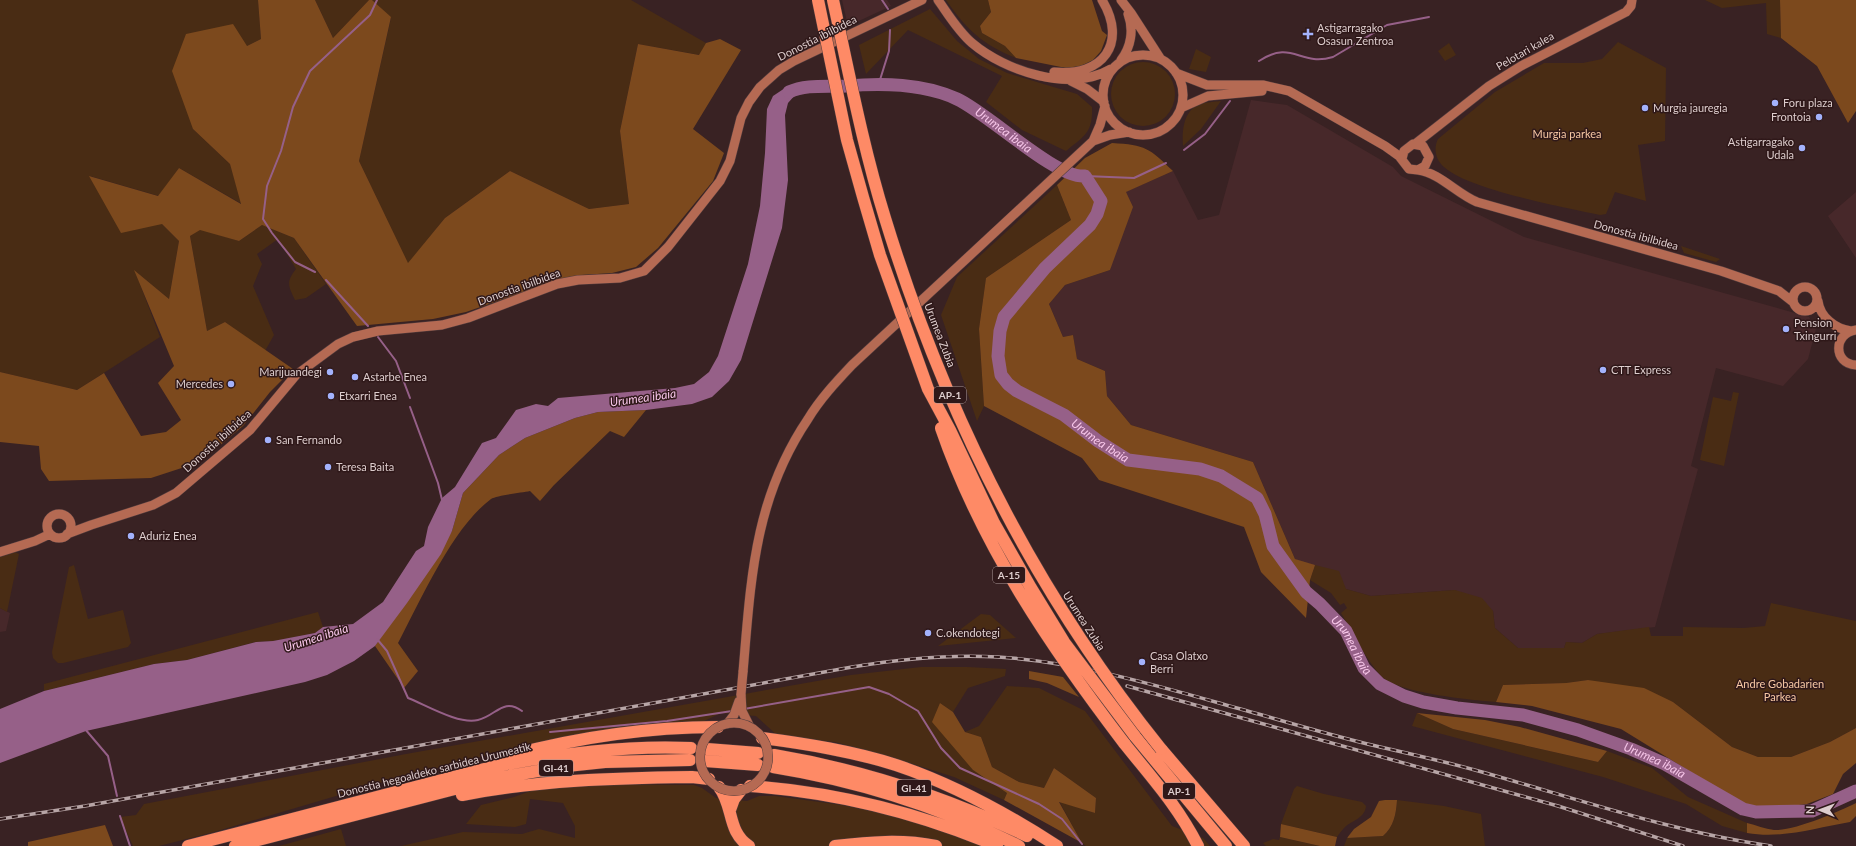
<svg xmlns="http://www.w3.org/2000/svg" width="1856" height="846" font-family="Lato,sans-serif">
<rect width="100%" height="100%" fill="#392223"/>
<path fill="#47282a" d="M842 0H887L891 6 848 26Z
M1251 100 1287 105 1393 167 1401 176 1524 237 1809 317 1816 329 1808 359 1783 386 1716 368 1691 466 1698 469 1655 627 1597 634 1582 643 1566 642 1564 648H1518L1495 628 1493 611 1455 590 1371 596 1346 589 1295 559 1253 462 1131 425 1107 396 1105 371 1077 359 1073 335 1063 337 1049 304 1065 285 1110 270 1125 192 1173 171 1198 220 1219 215Z
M1856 192V258L1828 216Z
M0 608 10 613 6 631 0 632Z"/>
<path fill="#492c14" d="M0 0H258L261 39 247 46 193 129 230 164 242 204 179 168 159 196 90 176 162 224 179 241 169 299 135 271 160 337 77 390 0 372Z
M315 0H369L333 38Z
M372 0H631L706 43 700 55 638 44 620 131 629 204 589 209 510 171 445 218 408 264 359 161 391 18Z
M946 0H988L991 12 980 26 982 33 1005 46 1016 58C983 45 966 29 946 0Z
M1705 0H1780L1781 38 1767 34 1766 3 1722 8Z
M930 9 957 41 979 59 1007 73 1077 94 1092 107C1093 133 1084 136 1066 151L1022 130 986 102 1002 76 908 30 866 74 859 45Z
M1618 42 1666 68 1665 141 1638 145 1646 201 1615 192 1606 214 1600 215C1564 207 1469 190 1444 167 1436 160 1433 149 1438 139L1495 92 1544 63H1583L1602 59Z
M1449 43 1456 55 1445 61 1438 51Z
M1196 49 1211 57 1206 72 1189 69Z
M1111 94a32 32 0 1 1 64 0a32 32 0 1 1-64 0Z
M1221 101 1201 129 1183 146C1182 131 1183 112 1199 104 1205 102 1215 102 1221 101Z
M1057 185 1071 220 986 278 979 329 984 406 977 421 941 315 957 277Z
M262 225 294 238 326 284 306 298 295 300C288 285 286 282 296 269L278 239 257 254 262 264 253 286 274 335 265 351 225 322 207 331 190 236 200 229 239 241Z
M1681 246 1720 259 1716 262 1684 253Z
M1733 392 1739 393 1724 466 1700 460 1713 397 1731 401Z
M15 552 19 554 7 612 0 608V557Z
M74 565 88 619 123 610 131 643 128 647 63 663H58L53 658 52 652 69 567Z
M1315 565 1339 571 1346 589 1371 596 1455 590 1482 598 1493 611 1495 628 1518 648H1564L1566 642 1582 643 1597 634 1649 627 1651 636H1683V627L1744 628 1765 626 1771 603 1856 621V728L1830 742 1791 757H1758L1732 747 1673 702 1588 680 1566 683 1503 685 1496 702C1472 700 1397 693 1381 676 1365 658 1354 634 1341 613L1347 608 1344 603 1340 605 1331 593 1310 580Z
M318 612 323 627 315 633 273 641 255 642 187 660 154 664 44 691V684Z
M981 614 990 615 1016 638 938 646Z
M921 667H967L1006 669 1005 676 968 688 953 712 940 703 973 770 1007 793 1004 800 954 777 891 757 835 742 778 736 756 716 721 713 700 723H663L609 729 552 739 390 780 214 832 159 846H133L120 817 136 815 144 804 406 754 851 675Z
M1007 686 1039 688 1085 711 1172 826 1203 838 1210 846H1086L1082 843 1059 801 1095 813 1096 798 1054 768 1044 788 1019 782 992 767 981 737 965 732 979 726Z
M1417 713 1453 729 1598 762 1607 751 1652 768 1688 797 1747 823V833L1722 826 1686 804 1603 777 1412 726Z
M569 784 694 785 702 788 716 798 747 801 759 796H775L842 805 890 815 924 823 983 846H401L463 832 522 834 539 829 575 838V826L563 803 530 799 526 824 515 827 466 824 481 805 514 797 539 788Z
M1297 786 1324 794 1362 802 1366 806C1365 818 1353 820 1345 827 1342 830 1339 834 1337 837L1281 824 1294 789Z
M1397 800 1444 806 1481 814 1485 846H1344L1347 838 1383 836C1394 826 1396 814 1397 800Z
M341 829 346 846H279Z
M1280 837 1320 846H1266L1263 843 1273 839 1279 840Z"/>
<path fill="#7c491d" d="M258 0H315L333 38 369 0H372L391 17 359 161 408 263 445 218 510 171 589 209 629 204 620 131 638 44 699 55 706 43 720 39 741 50 693 129 724 153 713 181 658 248 636 267 612 273 582 275 527 291 466 312 433 319 357 326 294 238 262 225 239 241 200 230 190 236 207 331 225 322 293 369 270 392 243 426 200 462 151 478 49 481 41 469 39 446 0 442V372L77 390 104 373 141 436 166 432 181 420 158 383 174 366 134 270 169 299 179 241 162 224 121 233 89 176 158 196 179 168 241 204 230 164 193 129 172 71 186 34 233 24 247 46 261 39Z
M988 0H1092L1102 31 1107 35 1101 51 1093 60 1081 66 1066 68 1016 58 1005 46 982 33 980 26 991 12Z
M1780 0H1856V111L1848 123 1817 66 1781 38Z
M1112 143C1146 145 1149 148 1173 171L1126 192 1133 207 1110 270 1065 285 1049 304 1063 337 1073 335 1077 359 1105 371 1107 396 1131 425 1253 462 1295 559 1315 565 1310 580 1306 618 1261 572 1244 527 1099 480 1082 458 984 406 979 329 986 278 1071 220 1057 185 1085 158Z
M646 410 624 437 610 431 554 485 540 501 530 491C521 493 497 495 491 499 452 528 421 600 398 643L418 671 404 688 375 646 452 531 463 493 499 455 525 438 575 418 598 412Z
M1029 671 1063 677 1079 697 1047 683 1029 679Z
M1588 680 1644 688 1673 702 1732 747 1758 757H1791L1830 742 1856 728V763L1843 774 1833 794 1807 804 1757 810 1738 801 1621 729 1532 706 1496 702 1503 685 1566 683Z
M940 703 953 712 965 732 981 737 992 767 1019 782 1044 788 1054 768 1096 798 1095 813 1059 802 1082 843 1004 800 1007 793 973 770 932 722Z
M1417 713 1485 720 1520 727 1607 751 1598 762 1453 729Z
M1385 800H1397C1396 814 1394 826 1383 836L1347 838 1354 829 1371 817 1379 801Z
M1856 803V816L1850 822C1815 828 1782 839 1747 833V823C1756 825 1765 829 1774 830 1794 831 1838 812 1856 803Z
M1281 824 1337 837 1335 846H1320L1280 837Z
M105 825 113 846H28V842Z"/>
<path fill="#966088" d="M785 88H806L796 94 788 103 785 115 788 180 782 228 741 360 729 381 712 397 692 404 646 410 598 412 575 418 525 438 499 455 463 493 452 531 441 554 407 603 375 646 354 661 327 675 305 682 86 731 0 763V709L44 691 154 664 187 660 256 642 273 641 315 633 323 627 353 624 383 602 416 551 424 546 428 527 442 498 455 487 482 443 496 438 516 410 536 404 548 406 558 398 675 388 694 384 709 372 718 356 748 264 760 206 765 153 767 109 773 96Z"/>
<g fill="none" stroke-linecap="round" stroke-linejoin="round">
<path stroke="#966088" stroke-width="2" d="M882 0 888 9
M1259 61C1293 39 1299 67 1333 57L1387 25 1429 17
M879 83 889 51 890 30
M1184 150 1205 134 1230 101
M1085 176 1134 178 1166 163
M315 272 295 262 272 233 263 219 267 186 281 151 293 107 310 71 370 15 377 0
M326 280 368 326
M378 337 396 361 410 398
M410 407 438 483 442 500
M377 639 387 651 408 698C426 705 459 725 478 720 496 716 503 697 522 711
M744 709 869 687 889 694 918 711 941 748 960 768 1039 804 1062 819 1082 844
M85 729 108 756 117 796
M550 732 667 721 732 711
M120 816 130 846"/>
<path stroke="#966088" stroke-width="13" id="s1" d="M789 92C806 84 828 87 846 86 882 83 923 83 957 99 988 113 1056 179 1085 176L1101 201 1097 214 1090 225 1045 268 1004 317 1000 331 998 356 1001 375 1008 384 1017 391 1064 415 1098 441 1128 460 1200 469 1221 476 1257 498 1265 514 1273 546 1306 592 1320 604 1346 631 1364 668 1380 684 1404 696 1423 702 1457 708 1523 715 1578 730 1631 749 1665 764 1743 809 1756 812 1812 811 1856 791"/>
<g stroke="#533d3e" stroke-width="10">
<path id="secondary" d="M938 0C948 14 958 31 972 43 1005 71 1070 93 1111 69
M1121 0 1131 13 1160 58
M1103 95a40 40 0 1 1 80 0a40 40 0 1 1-80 0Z
M1121 60C1131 47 1134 30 1128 14
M1054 72C1103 77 1128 43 1102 0
M1176 73 1207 85H1263L1289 91 1385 146 1399 156 1409 169 1418 170 1425 166 1429 157 1423 146 1413 144 1404 151 1402 159
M1071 81 1087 89 1104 102
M1181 108 1208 96 1262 91
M1093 141 1110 135 1129 132
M1415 144 1489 86 1521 66 1626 12 1631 6 1632 0
M1418 170C1440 173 1457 194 1477 202L1721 271 1779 291 1793 302
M1793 299a12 12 0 1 1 24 0a12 12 0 1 1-24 0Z
M1818 301C1820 317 1835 329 1851 331
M1856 330C1833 333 1833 364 1856 365
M47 526a12 12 0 1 1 24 0a12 12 0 1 1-24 0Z
M67 534 91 525 153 505 176 493 250 430 296 375 338 344 353 337 378 331 442 325 468 318 557 284 578 280 620 278 644 271 668 247 720 181 730 161 741 118 749 102 760 87 779 70 794 61 922 0
M0 552 35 541 50 534
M743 672C751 579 754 499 808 419 820 399 836 382 852 365L1093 141 1100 125 1105 106
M741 694 742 711 750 727
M727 724 734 715 739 701"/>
</g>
<g stroke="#533d3e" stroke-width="13">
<path id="highway" d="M1134 735 1226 846
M762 738C807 744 852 751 896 765 953 784 1006 813 1057 846
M1124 743C1151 777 1178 806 1198 846
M707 749 758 753
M1161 749 1244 846
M774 755C863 770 946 797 1027 836
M504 757C574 738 645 727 718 727
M705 761 758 765
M773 767C860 781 941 807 1019 846
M750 786C835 792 919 813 997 846
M719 787C734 806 727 832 749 846
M462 795C539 780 615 778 692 777L709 779
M730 810 734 799 741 790
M188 846 496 766C560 754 625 745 691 748
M235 846 497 778 567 766 605 762 690 760
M835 846C869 842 902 839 936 846"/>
</g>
<use href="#secondary" stroke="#b56a53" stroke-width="9"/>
<use href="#highway" stroke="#fe8a66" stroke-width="12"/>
<g stroke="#b7a5a6" stroke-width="3.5">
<path id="rail" d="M1127 686 1558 806 1683 846
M0 819 85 806 852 667C900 659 949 654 998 657 1085 662 1178 692 1262 715 1300 726 1338 737 1376 746 1411 754 1447 762 1482 772 1578 799 1672 832 1771 846"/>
</g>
<use href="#rail" stroke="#2f1819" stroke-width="2" stroke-dasharray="6" stroke-linecap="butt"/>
<g stroke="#533d3e" stroke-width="10" stroke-linecap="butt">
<path id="secondary-bridge" d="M741 694 743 672
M700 757a34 34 0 1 1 68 0a34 34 0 1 1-68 0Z"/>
</g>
<g stroke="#533d3e" stroke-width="13" stroke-linecap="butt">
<path id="highway-bridge" d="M818 0 847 140 863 197 880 255 928 389 950 430 994 523 1031 588 1064 642 1134 735
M833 0C849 73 863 147 885 218 944 411 1035 592 1161 749
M941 428C981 544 1050 646 1124 743"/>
</g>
<use href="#secondary-bridge" stroke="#b56a53" stroke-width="9"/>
<use href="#highway-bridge" stroke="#fe8a66" stroke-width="12"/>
</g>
<g fill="#a3b2fc" stroke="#2f1819" stroke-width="1.5">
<path d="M1306 28h4v4h4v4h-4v4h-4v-4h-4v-4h4z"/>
<circle cx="1775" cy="103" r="4"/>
<circle cx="1645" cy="108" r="4"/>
<circle cx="1819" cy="117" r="4"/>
<circle cx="1802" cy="148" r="4"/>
<circle cx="1786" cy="329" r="4"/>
<circle cx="1603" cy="370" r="4"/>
<circle cx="330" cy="372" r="4"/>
<circle cx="355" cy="377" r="4"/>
<circle cx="231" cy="384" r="4"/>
<circle cx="331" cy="396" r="4"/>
<circle cx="268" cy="440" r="4"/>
<circle cx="328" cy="467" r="4"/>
<circle cx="131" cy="536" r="4"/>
<circle cx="928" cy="633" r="4"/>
<circle cx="1142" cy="662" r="4"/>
</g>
<g text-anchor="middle" stroke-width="3" stroke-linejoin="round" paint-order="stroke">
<g fill="#2f1819" stroke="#a99797" stroke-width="1">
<rect x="934" y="387" width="32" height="16" rx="3"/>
<rect x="993" y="567" width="32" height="16" rx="3"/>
<rect x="539" y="760" width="34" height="16" rx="3"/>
<rect x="897" y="780" width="34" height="16" rx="3"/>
<rect x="1163" y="783" width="32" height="16" rx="3"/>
</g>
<g font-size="10" font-weight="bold" fill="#ddcdcd">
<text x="950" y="399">AP-1</text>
<text x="1009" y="579">A-15</text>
<text x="556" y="772">GI-41</text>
<text x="914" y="792">GI-41</text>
<text x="1179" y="795">AP-1</text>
</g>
<g font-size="11" fill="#ddcdcd" stroke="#2f1819" text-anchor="start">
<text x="1317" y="32">Astigarragako<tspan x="1317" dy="13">Osasun Zentroa</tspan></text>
<text x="1783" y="107">Foru plaza</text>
<text x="1653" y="112">Murgia jauregia</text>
<text x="1811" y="121" text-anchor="end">Frontoia</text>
<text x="1794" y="146" text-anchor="end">Astigarragako<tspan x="1794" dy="13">Udala</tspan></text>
<text x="1794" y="327">Pension<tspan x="1794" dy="13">Txingurri</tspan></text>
<text x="1611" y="374">CTT Express</text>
<text x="322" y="376" text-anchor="end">Marijuandegi</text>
<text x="363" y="381">Astarbe Enea</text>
<text x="223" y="388" text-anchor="end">Mercedes</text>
<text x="339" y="400">Etxarri Enea</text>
<text x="276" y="444">San Fernando</text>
<text x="336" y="471">Teresa Baita</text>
<text x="139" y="540">Aduriz Enea</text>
<text x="936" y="637">C.okendotegi</text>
<text x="1150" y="660">Casa Olatxo<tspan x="1150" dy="13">Berri</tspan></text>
</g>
<g font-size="11" fill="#ddcdcd" stroke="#2f1819">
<text transform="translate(817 38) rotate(-27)" y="4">Donostia ibilbidea</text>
<text transform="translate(1525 51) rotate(-30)" y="4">Pelotari kalea</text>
<text transform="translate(1636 235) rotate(15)" y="4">Donostia ibilbidea</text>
<text transform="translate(519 287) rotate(-20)" y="4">Donostia ibilbidea</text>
<text transform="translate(940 335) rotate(69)" y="4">Urumea Zubia</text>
<text transform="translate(217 441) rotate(-42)" y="4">Donostia ibilbidea</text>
<text transform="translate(1084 621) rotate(57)" y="4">Urumea Zubia</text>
<text transform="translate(434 770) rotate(-14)" y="4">Donostia hegoaldeko sarbidea Urumeatik</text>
</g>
<g font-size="11" fill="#f7c7a4" stroke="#2f1819">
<text x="1567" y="138">Murgia parkea</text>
<text x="1780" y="688">Andre Gobadarien<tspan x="1780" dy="13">Parkea</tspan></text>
</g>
<g font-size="12" font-style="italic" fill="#f7c6e9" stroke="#2f1819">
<text dy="4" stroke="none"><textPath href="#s1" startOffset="227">Urumea ibaia</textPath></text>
<text transform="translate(643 398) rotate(-8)" y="4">Urumea ibaia</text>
<text dy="4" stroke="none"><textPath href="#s1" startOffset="683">Urumea ibaia</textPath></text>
<text transform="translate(316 638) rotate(-18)" y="4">Urumea ibaia</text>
<text dy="4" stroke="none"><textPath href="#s1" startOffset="1032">Urumea ibaia</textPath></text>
<text dy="4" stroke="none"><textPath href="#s1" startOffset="1368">Urumea ibaia</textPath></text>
</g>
</g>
<g transform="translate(1820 810) rotate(271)" stroke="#2f1819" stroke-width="3" paint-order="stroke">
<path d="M0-3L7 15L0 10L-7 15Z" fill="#ddcdcd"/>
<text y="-6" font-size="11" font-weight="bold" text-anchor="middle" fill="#ddcdcd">N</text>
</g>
</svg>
